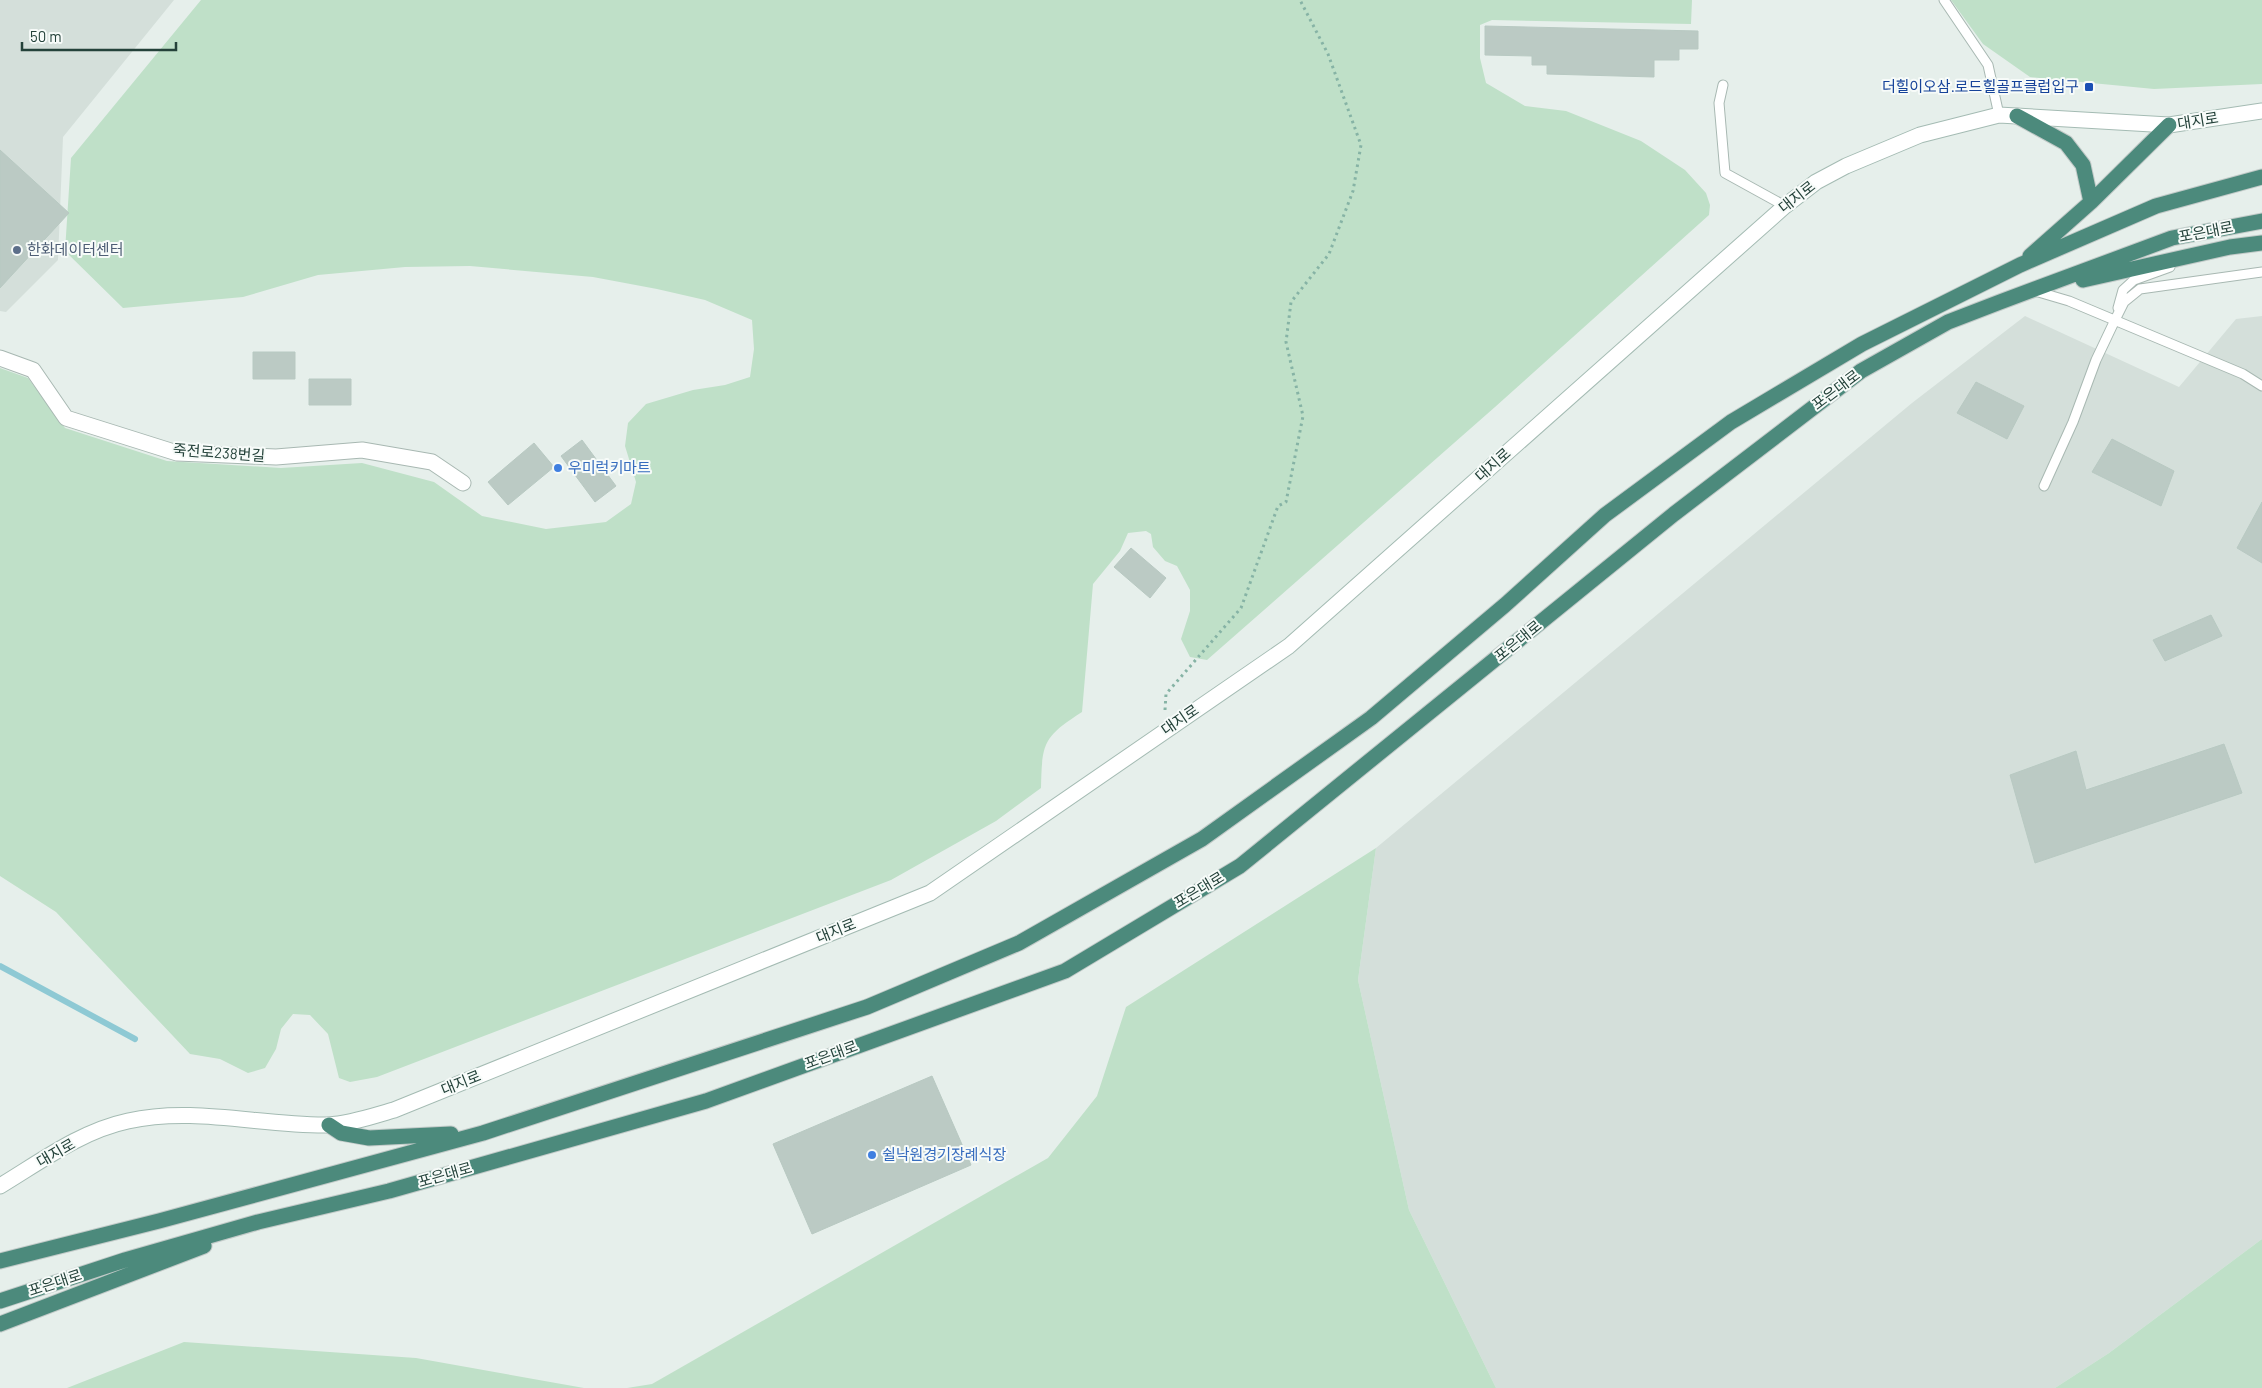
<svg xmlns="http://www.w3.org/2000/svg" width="2262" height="1388" font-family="Barlow,'Noto Sans KR',sans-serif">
<rect width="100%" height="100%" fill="#e6efeb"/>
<path fill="#d4dfda" d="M0 0H174L63 137 58 260 6 312 0 311Z
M2025 316 2179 387 2236 319 2262 316V1239L2109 1353 2055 1388H1496L1409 1210 1358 980 1376 848 1912 403Z"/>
<path fill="#bfe0c8" d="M201 0H1692L1691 24 1492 20 1480 25V58L1486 83 1525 106 1566 111 1641 141 1685 170 1706 193 1710 205 1709 215 1495 407 1207 660 1190 657 1181 639 1190 611V590L1177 566 1165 561 1153 547 1151 534 1146 531 1128 533 1120 551 1093 584 1082 712C1043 737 1042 743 1041 788L996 821 891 880 377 1077 350 1082 339 1078 328 1034 310 1015 293 1014 281 1029 276 1049 265 1068 248 1073 220 1059 190 1054 56 912 0 876V368L28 378 65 428 167 461 281 468 362 463 434 482 482 516 546 529 606 522 631 504 636 482 625 446 628 423 646 404 693 390 725 385 750 377 754 349 752 320 705 300 657 289 593 277 470 266 405 267 318 275 243 297 123 308 65 251 71 158Z
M1951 0H2262V84L2154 89 2030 77 1983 44Z
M1376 848 1358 980 1409 1210 1496 1388H627L652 1384 1048 1158 1097 1096 1126 1007Z
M2262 1239V1388H2055L2109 1353Z
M184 1342 416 1358 584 1388H67Z"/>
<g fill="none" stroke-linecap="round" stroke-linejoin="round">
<path stroke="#8ec9d4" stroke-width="6" d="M0 966 135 1039"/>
</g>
<path fill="#bbcac4" stroke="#b8c9c2" d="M1485 26 1698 31V49H1679V60H1654V77L1547 74V65H1532V56L1485 55Z
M0 150 69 213 0 288Z
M253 352H295V379H253Z
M309 379H351V405H309Z
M1976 382 2024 406 2007 439 1957 413Z
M2112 439 2174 471 2161 506 2092 472Z
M582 440 616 486 595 502 561 456Z
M534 443 554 467 508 505 488 482Z
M2262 502V563L2237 548Z
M1131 548 1166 578 1150 598 1114 567Z
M2211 615 2222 636 2165 661 2153 640Z
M2224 744 2242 793 2035 863 2010 775 2076 751 2086 790Z
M932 1076 971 1165 812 1234 773 1144Z"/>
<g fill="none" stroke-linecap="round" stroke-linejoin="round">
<g stroke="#a8b8b2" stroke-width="11">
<path id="service" d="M1944 0 1988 65 1999 115
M1723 85 1719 103 1725 173 1785 206
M2035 291 2069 301 2243 374 2262 386
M2118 308 2123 290 2134 280 2170 267
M2044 486 2073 422 2096 360 2115 320 2124 302 2140 289 2262 272"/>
</g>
<g stroke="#a8b8b2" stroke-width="17">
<path id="minor" d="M0 358 33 370 66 418 177 453 276 457 362 450 432 462 463 483"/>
</g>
<g stroke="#a4bbb3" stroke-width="17">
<path id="secondary" d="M0 1186C40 1162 81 1131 128 1121 194 1106 261 1126 328 1125 350 1124 373 1116 394 1110L930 893 1289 646 1785 206 1816 182 1846 166 1920 135 1999 115 2169 125 2262 111"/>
</g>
<g stroke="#c2cac8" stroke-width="17">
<path id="trunk" d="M2017 116 2066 143 2083 165 2091 202
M2030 256 2091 202 2169 125
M2083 280 2230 247 2262 243
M329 1125 341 1133 369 1138 451 1134
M0 1261 159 1221 483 1133 867 1007 1019 943 1202 839 1371 718 1505 605 1605 515 1731 422 1862 344 2020 265 2156 206 2262 177
M0 1301 125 1260 258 1222 389 1191 706 1101 1065 971 1240 866 1674 514 1861 371 1948 322 2000 302 2172 238 2262 221
M0 1324 204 1246"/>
</g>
<path stroke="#86b3a5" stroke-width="3" stroke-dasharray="2.5 4" stroke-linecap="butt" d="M1165 710 1166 694 1241 608 1278 506 1286 502 1303 416 1286 342 1291 302 1329 254 1353 191 1361 145 1328 54 1300 0"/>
<use href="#service" stroke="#fff" stroke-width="9"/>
<use href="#minor" stroke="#fff" stroke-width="15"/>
<use href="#secondary" stroke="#fff" stroke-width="15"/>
<use href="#trunk" stroke="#4c8a7c" stroke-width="15"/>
</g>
<rect fill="#1a4fb4" stroke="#f7fbf9" stroke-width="2" x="2084" y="82" width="10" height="10" rx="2.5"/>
<circle fill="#5c6f8a" stroke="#f7fbf9" stroke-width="2" cx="17" cy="250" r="5"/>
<g fill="#3f7fe0" stroke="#f7fbf9" stroke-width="2">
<circle cx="558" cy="468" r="5"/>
<circle cx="872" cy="1155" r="5"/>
</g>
<g text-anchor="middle" stroke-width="4" stroke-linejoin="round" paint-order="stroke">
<g font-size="15" fill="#164399" stroke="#f7fbf9" text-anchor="end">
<text x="2079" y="92">더힐이오삼.로드힐골프클럽입구</text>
</g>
<g font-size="15" fill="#24423a" stroke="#f7fbf9">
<text transform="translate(2198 121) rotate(-9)" y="5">대지로</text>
<text transform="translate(1797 197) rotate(-38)" y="5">대지로</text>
<text transform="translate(2206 232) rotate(-11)" y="5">포은대로</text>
<text transform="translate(1836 390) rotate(-37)" y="5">포은대로</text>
<text transform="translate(219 453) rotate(4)" y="5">죽전로238번길</text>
<text transform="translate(1493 465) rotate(-42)" y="5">대지로</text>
<text transform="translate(1518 641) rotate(-39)" y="5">포은대로</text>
<text transform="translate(1180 720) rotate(-34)" y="5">대지로</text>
<text transform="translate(1199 890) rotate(-31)" y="5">포은대로</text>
<text transform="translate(836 931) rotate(-22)" y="5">대지로</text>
<text transform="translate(831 1055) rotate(-20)" y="5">포은대로</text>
<text transform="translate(461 1083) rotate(-22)" y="5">대지로</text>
<text transform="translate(56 1153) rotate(-30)" y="5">대지로</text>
<text transform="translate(445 1175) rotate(-16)" y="5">포은대로</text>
<text transform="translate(55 1283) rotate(-18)" y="5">포은대로</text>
</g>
<g font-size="15" fill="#4e5e75" stroke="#f7fbf9" text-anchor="start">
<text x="27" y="255">한화데이터센터</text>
</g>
<g font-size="15" fill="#366cbe" stroke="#f7fbf9" text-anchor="start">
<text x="568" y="473">우미럭키마트</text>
<text x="882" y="1160">쉴낙원경기장례식장</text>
</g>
</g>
<path d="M22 42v8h154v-8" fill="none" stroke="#24423a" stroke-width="2.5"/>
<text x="30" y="42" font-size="15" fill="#24423a" stroke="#f7fbf9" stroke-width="4" paint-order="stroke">50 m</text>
</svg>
